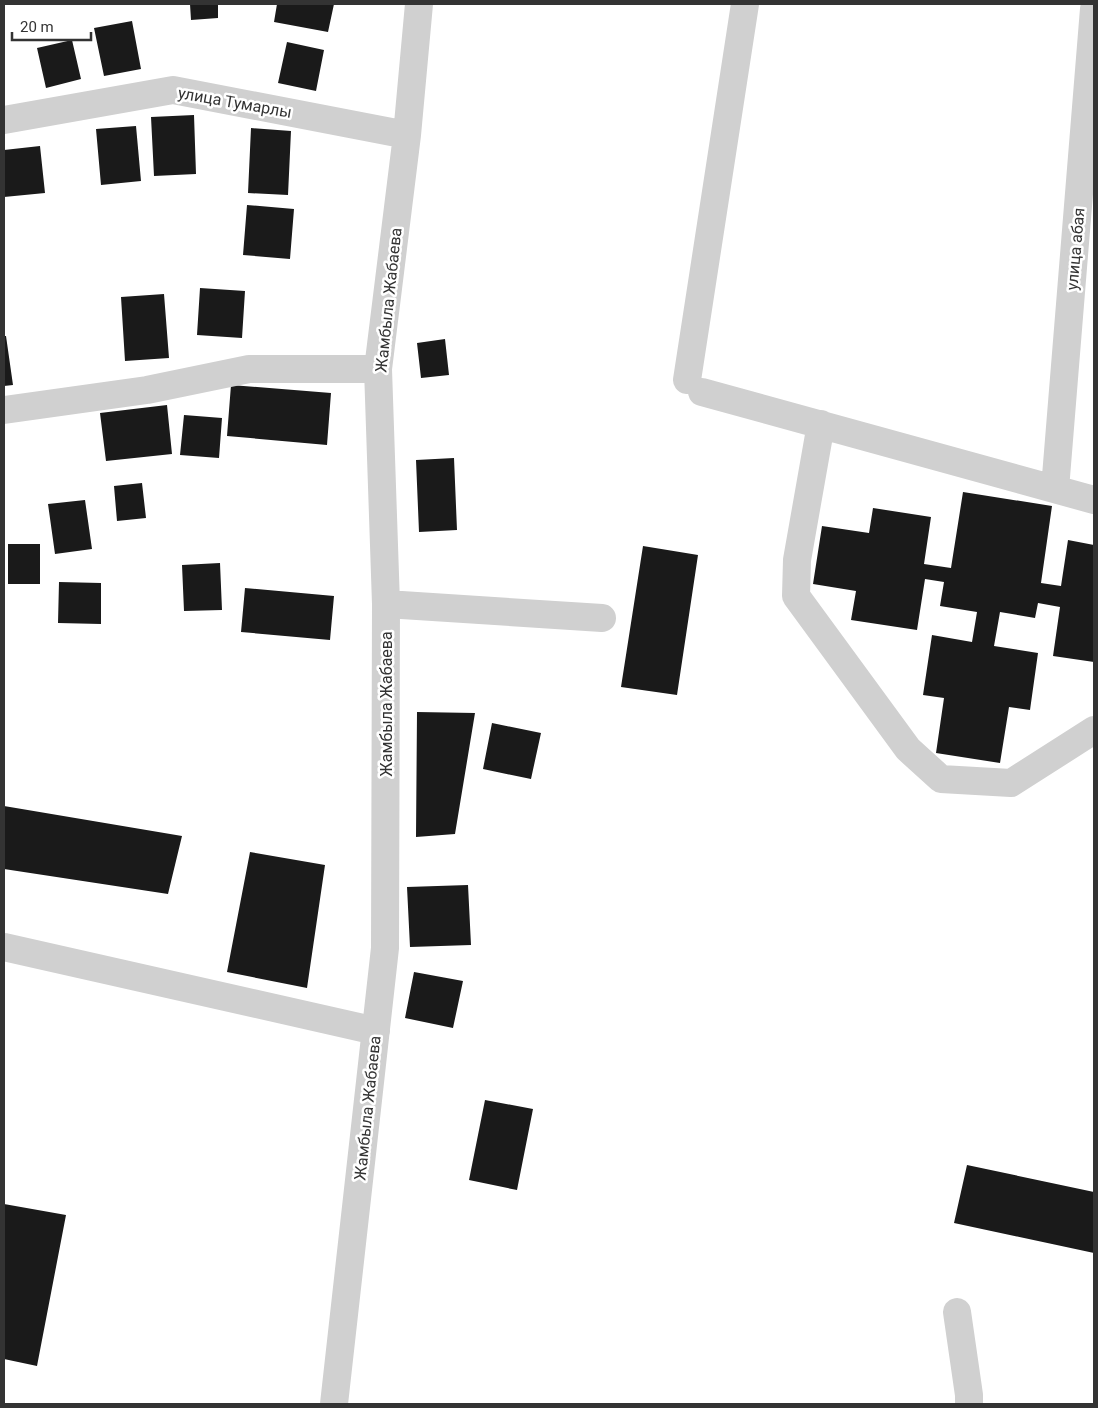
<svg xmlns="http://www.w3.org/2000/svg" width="1098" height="1408" font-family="Roboto,sans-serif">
<rect width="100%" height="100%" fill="#fff"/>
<path fill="#1a1a1a" d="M190 4H218V18L191 20Z
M277 4H334L328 32 274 22Z
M132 21 141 69 104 76 94 28Z
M72 40 81 79 46 88 37 48Z
M287 42 324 50 316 91 278 83Z
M194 115 196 174 154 176 151 117Z
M136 126 141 181 101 185 96 129Z
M251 128 291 131 288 195 248 193Z
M40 146 45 193 4 197V150Z
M247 205 294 209 290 259 243 255Z
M200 288 245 291 242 338 197 335Z
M164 294 169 358 125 361 121 297Z
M4 336H6L13 385 4 386Z
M445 339 449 375 421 378 417 343Z
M231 385 331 393 327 445 227 436Z
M167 405 172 454 106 461 100 413Z
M184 415 222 418 219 458 180 455Z
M454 458 457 530 419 532 416 460Z
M142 483 146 518 117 521 114 486Z
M963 492 1052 506 1041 583 1061 586 1068 540 1094 545V662L1053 656 1060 607 1038 603 1035 618 1000 612 994 646 1038 653 1030 710 1009 707 1000 763 936 753 944 698 923 695 932 635 972 642 977 612 940 606 944 582 925 579 917 630 851 620 856 591 813 584 822 526 869 533 873 508 931 517 924 564 951 568Z
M85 500 92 549 55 554 48 504Z
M8 544H40V584H8Z
M643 546 698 555 677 695 621 687Z
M220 563 222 610 184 611 182 565Z
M59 582 101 583V624L58 623Z
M245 588 334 596 330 640 241 632Z
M417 712 475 713 455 834 416 837Z
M492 723 541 733 531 779 483 769Z
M4 806 182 836 168 894 4 869Z
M250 852 325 865 307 988 227 972Z
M468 885 471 945 410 947 407 887Z
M414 972 463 981 453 1028 405 1018Z
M485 1100 533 1109 517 1190 469 1180Z
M967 1165 1094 1192V1253L954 1223Z
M4 1204 66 1215 37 1366 4 1359Z"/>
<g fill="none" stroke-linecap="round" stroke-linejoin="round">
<path stroke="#d0d0d0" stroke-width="28" d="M4 120 173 90 407 135
M687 380 745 4
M702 392 1094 500
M4 410 147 390 249 369H378
M821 424 797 560 796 596 908 749 941 779 1011 783 1094 730
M1055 489 1094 9
M386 604 602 618
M4 947 376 1031
M957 1312 969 1395V1404
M334 1404 385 948 386 604 378 369 407 135 419 4"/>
</g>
<g text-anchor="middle" stroke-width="5" stroke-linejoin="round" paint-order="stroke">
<g font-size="16" fill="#333" stroke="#fff">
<text transform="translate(235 102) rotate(10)" y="6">улица Тумарлы</text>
<text transform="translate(1075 249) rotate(-85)" y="6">улица абая</text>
<text transform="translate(388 300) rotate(-84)" y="6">Жамбыла Жабаева</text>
<text transform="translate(386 704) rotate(-90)" y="6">Жамбыла Жабаева</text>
<text transform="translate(367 1108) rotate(-84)" y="6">Жамбыла Жабаева</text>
</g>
</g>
<rect width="1098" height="1408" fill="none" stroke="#333333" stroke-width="10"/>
<path d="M12 32v8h79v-8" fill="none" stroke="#333333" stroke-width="2.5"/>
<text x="20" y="32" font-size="15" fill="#333333" stroke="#ffffff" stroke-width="4" paint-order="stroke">20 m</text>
</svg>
